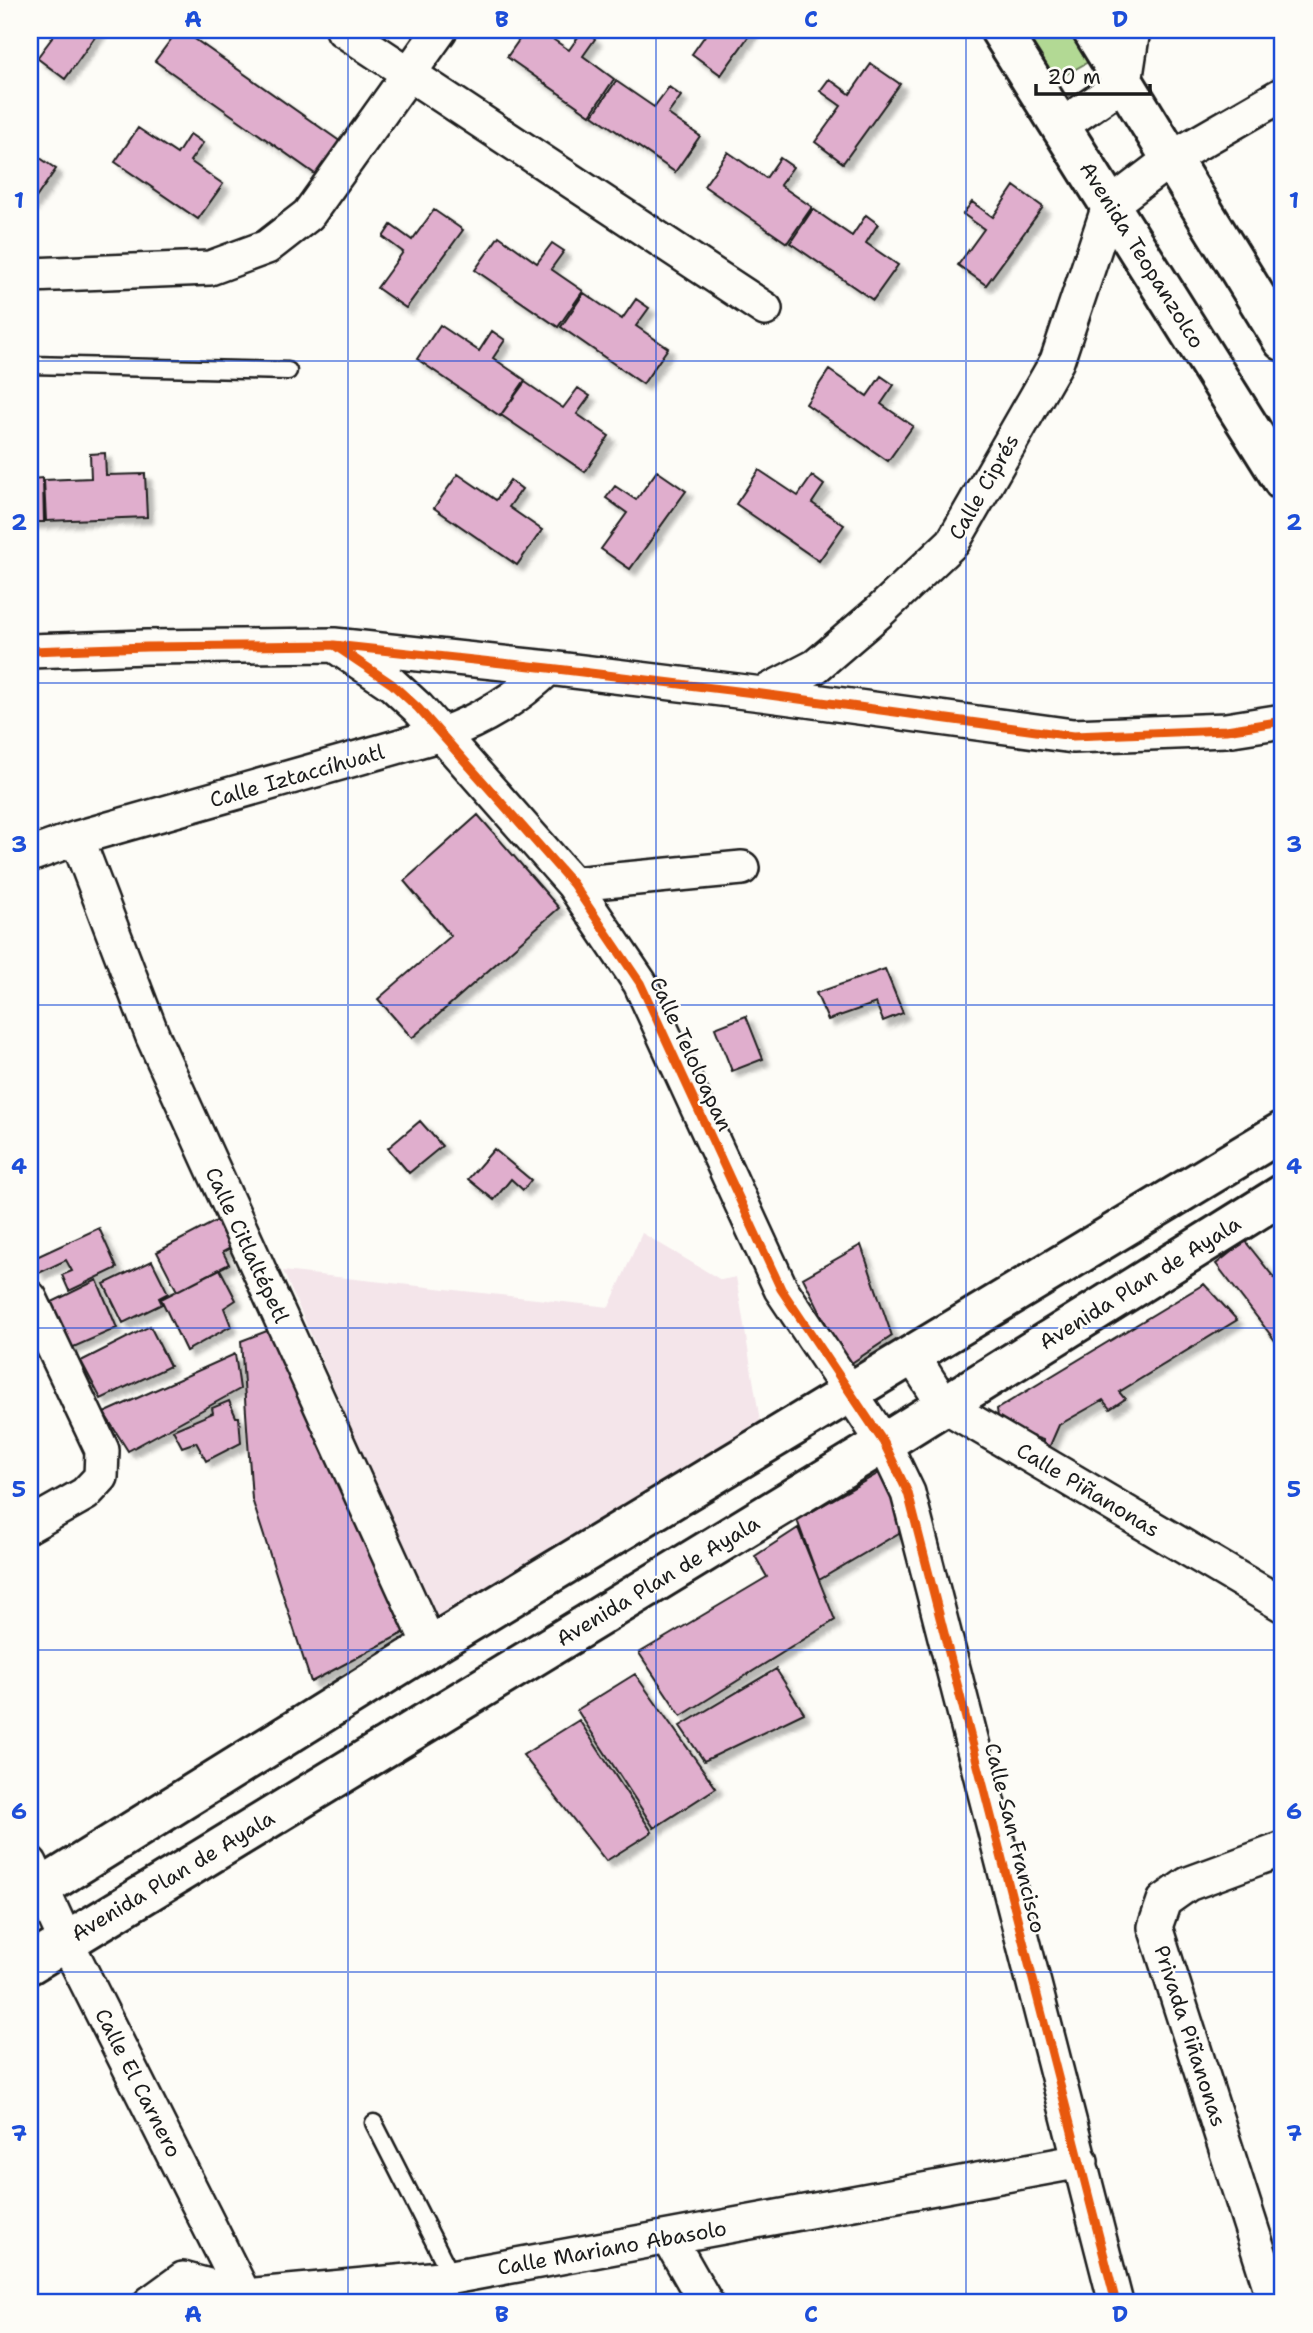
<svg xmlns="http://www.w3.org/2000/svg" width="1313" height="2333" font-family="'Shantell Sans',sans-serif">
<defs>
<filter id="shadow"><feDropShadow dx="6" dy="6" stdDeviation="2" flood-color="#0004"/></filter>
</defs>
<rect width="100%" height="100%" fill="#fdfcf7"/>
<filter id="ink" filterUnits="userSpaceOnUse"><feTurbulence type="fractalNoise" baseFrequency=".0143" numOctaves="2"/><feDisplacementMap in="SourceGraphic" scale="14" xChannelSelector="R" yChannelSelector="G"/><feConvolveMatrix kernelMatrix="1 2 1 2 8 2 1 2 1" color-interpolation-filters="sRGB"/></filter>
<g filter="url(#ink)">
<path fill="#f4e5ea" d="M642 1233 721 1280 736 1277 762 1433 440 1631 283 1271 609 1307Z"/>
<path fill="#b2d994" stroke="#677a58" stroke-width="2" d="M1000 30H1092L1106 52 1038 90Z"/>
<path fill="#e0aecd" stroke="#1c1c1c" stroke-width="2" filter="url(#shadow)" d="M58 30H100L65 79 37 58Z
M178 30H182L341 142 318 176 155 61Z
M526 30H539L569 50 583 30 595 39 583 56 614 79 590 115 507 57Z
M709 30H753L721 75 692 54Z
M871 64 900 84 843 163 815 142 841 106 820 91 829 79 850 94Z
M616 81 654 107 669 87 681 96 668 114 700 136 675 172 593 115Z
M138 128 177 154 190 134 203 143 190 161 223 184 198 219 115 162Z
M30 151 56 169 31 205 30 204Z
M728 152 766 178 780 158 793 167 780 185 812 207 787 243 704 186Z
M1014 186 1043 207 986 285 958 265 984 229 963 214 972 202 993 217Z
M813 209 852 236 866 215 878 224 866 243 898 265 873 300 790 243Z
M434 210 463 230 406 308 377 288 403 252 383 237 391 225 412 240Z
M499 236 537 263 552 243 564 251 551 269 583 291 558 327 475 270Z
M584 293 622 319 636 299 649 308 636 326 668 348 643 384 561 327Z
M440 325 479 351 492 331 505 340 493 358 525 380 500 416 417 359Z
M829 370 867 396 881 376 894 385 881 404 913 426 888 461 806 404Z
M525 382 563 408 578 388 590 396 577 414 609 436 585 472 501 415Z
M105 453 106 475 145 474 147 517 46 521 44 480 91 478 90 454Z
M759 470 798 496 812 476 824 485 812 503 844 525 819 561 736 504Z
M657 471 686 491 630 569 601 549 627 513 606 498 615 486 636 500Z
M458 474 496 500 510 480 522 489 509 507 542 530 517 565 434 508Z
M43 478 44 522H30V479Z
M478 815 559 908 412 1038 378 999 451 936 404 881Z
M885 969 903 1013 883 1021 876 1003 828 1020 816 993Z
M746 1016 763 1059 732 1071 715 1028Z
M420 1121 442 1146 409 1173 388 1148Z
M494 1149 531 1180 523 1190 511 1179 494 1200 468 1179Z
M218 1220 232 1247 223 1252 229 1264 177 1291 157 1252Z
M99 1228 117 1268 69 1291 62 1275 72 1271 66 1260 39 1273 32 1259Z
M1245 1241 1283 1289V1351L1216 1264Z
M861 1245 892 1336 847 1366 803 1278Z
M152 1261 168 1293 159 1298 162 1304 123 1323 104 1284Z
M220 1269 236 1300 224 1308 231 1326 186 1351 161 1299Z
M97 1280 117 1328 69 1349 48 1304Z
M1204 1284 1237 1320 1119 1392 1125 1399 1110 1409 1103 1400 1059 1425 1049 1448 1043 1445V1440L999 1425 997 1409Z
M150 1326 170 1366 101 1399 81 1361Z
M272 1329 407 1631 311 1682 252 1499 241 1341Z
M235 1354 240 1389 128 1451 104 1413Z
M229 1401 236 1417H239L241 1443 206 1461 196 1442 182 1447 173 1430 213 1413 212 1408Z
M888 1468 909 1527 819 1580 797 1520Z
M798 1528 835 1620 681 1716 639 1653 767 1577 755 1556Z
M776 1669 804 1713 704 1761 680 1726Z
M635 1674 716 1788 654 1828 577 1710Z
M579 1720 652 1832 606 1861 523 1755Z"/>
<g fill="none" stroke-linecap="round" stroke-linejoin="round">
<g stroke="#1c1c1c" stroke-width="21">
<path id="lane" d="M30 365 288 371
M374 2123 452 2277"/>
</g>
<g stroke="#1c1c1c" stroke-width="38">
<path id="street" d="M343 30 765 309
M1061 126 1125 82 1133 30
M30 275 210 268 267 247 308 215 440 30
M334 645 392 684 418 708 573 884 640 983 781 1289 884 1443 908 1493 1116 2303
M30 651 147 647 334 645 549 668 762 694 1073 736 1226 730 1283 721
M762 694 816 666 879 612 953 542 1057 361 1109 206 1172 158 1283 94
M77 838 153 1037 430 1646
M30 855 77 838 442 734C484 719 516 699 549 668
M573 884 742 868
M30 1298 102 1450 101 1477 85 1494 30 1525
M912 1355 944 1405 1283 1605
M30 1863 66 1941 248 2303
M669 2238 706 2303
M1273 2296 1155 1927 1164 1901 1188 1884 1283 1849
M150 2303 183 2279 245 2296 452 2277 1081 2161"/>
</g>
<g stroke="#1c1c1c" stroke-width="44">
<path id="secondary" d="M1000 30 1283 481
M1092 30 1283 341"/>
</g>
<g stroke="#1c1c1c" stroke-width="44">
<path id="primary" d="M30 1895 430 1646 1283 1131
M30 1964 884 1443 1283 1194"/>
</g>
<use href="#lane" stroke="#fdfcf7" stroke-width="16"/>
<use href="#street" stroke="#fdfcf7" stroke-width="33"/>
<use href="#secondary" stroke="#fdfcf7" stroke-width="38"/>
<use href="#primary" stroke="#fdfcf7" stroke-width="38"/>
<g stroke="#fdfcf7" stroke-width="13">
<path id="cycleway" d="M334 645 392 684 418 708 573 884 640 983 781 1289 884 1443 908 1493 1116 2303
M30 651 147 647 334 645 549 668 762 694 1073 736 1226 730 1283 721"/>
</g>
<use href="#cycleway" stroke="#e8590c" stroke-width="9"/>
</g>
</g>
<path fill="none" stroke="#1d4ed8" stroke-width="2" stroke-opacity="0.55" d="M348 30V2303M656 30V2303M966 30V2303M30 361H1283M30 683H1283M30 1005H1283M30 1328H1283M30 1650H1283M30 1972H1283"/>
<g text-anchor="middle" stroke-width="5" stroke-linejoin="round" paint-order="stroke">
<g font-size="21" fill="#1c1c1c" stroke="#fdfcf7">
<text transform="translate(1142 255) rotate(58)" y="7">Avenida Teopanzolco</text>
<text transform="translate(984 487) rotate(-60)" y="7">Calle Ciprés</text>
<text transform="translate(297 776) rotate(-16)" y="7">Calle Iztaccíhuatl</text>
<text transform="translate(691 1054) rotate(65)" y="7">Calle Teloloapan</text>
<text transform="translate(247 1245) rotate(65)" y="7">Calle Citlaltépetl</text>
<text transform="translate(1140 1283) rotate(-32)" y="7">Avenida Plan de Ayala</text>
<text transform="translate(1088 1490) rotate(31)" y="7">Calle Piñanonas</text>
<text transform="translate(658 1581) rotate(-31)" y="7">Avenida Plan de Ayala</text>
<text transform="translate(1015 1838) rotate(76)" y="7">Calle San Francisco</text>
<text transform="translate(173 1876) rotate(-31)" y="7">Avenida Plan de Ayala</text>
<text transform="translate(1190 2036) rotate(72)" y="7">Privada Piñanonas</text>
<text transform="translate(138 2083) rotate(63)" y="7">Calle El Carnero</text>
<text transform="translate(612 2248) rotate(-10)" y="7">Calle Mariano Abasolo</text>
</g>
</g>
<rect width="1313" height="2333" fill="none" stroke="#fdfcf7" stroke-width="77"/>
<path d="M1036 84v10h114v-10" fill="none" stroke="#1c1c1c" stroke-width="3.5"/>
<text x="1047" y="84" font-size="21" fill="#1c1c1c" stroke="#fdfcf7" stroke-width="5" paint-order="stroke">20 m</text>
<rect x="38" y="38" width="1236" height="2256" fill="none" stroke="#1d4ed8" stroke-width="2.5"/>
<g font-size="23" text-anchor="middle" font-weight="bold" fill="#1d4ed8">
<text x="193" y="27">A</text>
<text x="502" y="27">B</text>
<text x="811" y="27">C</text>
<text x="1120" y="27">D</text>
<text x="19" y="208">1</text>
<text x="1294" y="208">1</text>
<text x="19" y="530">2</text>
<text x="1294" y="530">2</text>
<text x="19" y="852">3</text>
<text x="1294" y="852">3</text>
<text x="19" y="1174">4</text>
<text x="1294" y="1174">4</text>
<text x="19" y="1497">5</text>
<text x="1294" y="1497">5</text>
<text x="19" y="1819">6</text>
<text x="1294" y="1819">6</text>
<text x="19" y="2141">7</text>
<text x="1294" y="2141">7</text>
<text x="193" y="2322">A</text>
<text x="502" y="2322">B</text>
<text x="811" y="2322">C</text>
<text x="1120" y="2322">D</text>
</g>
</svg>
